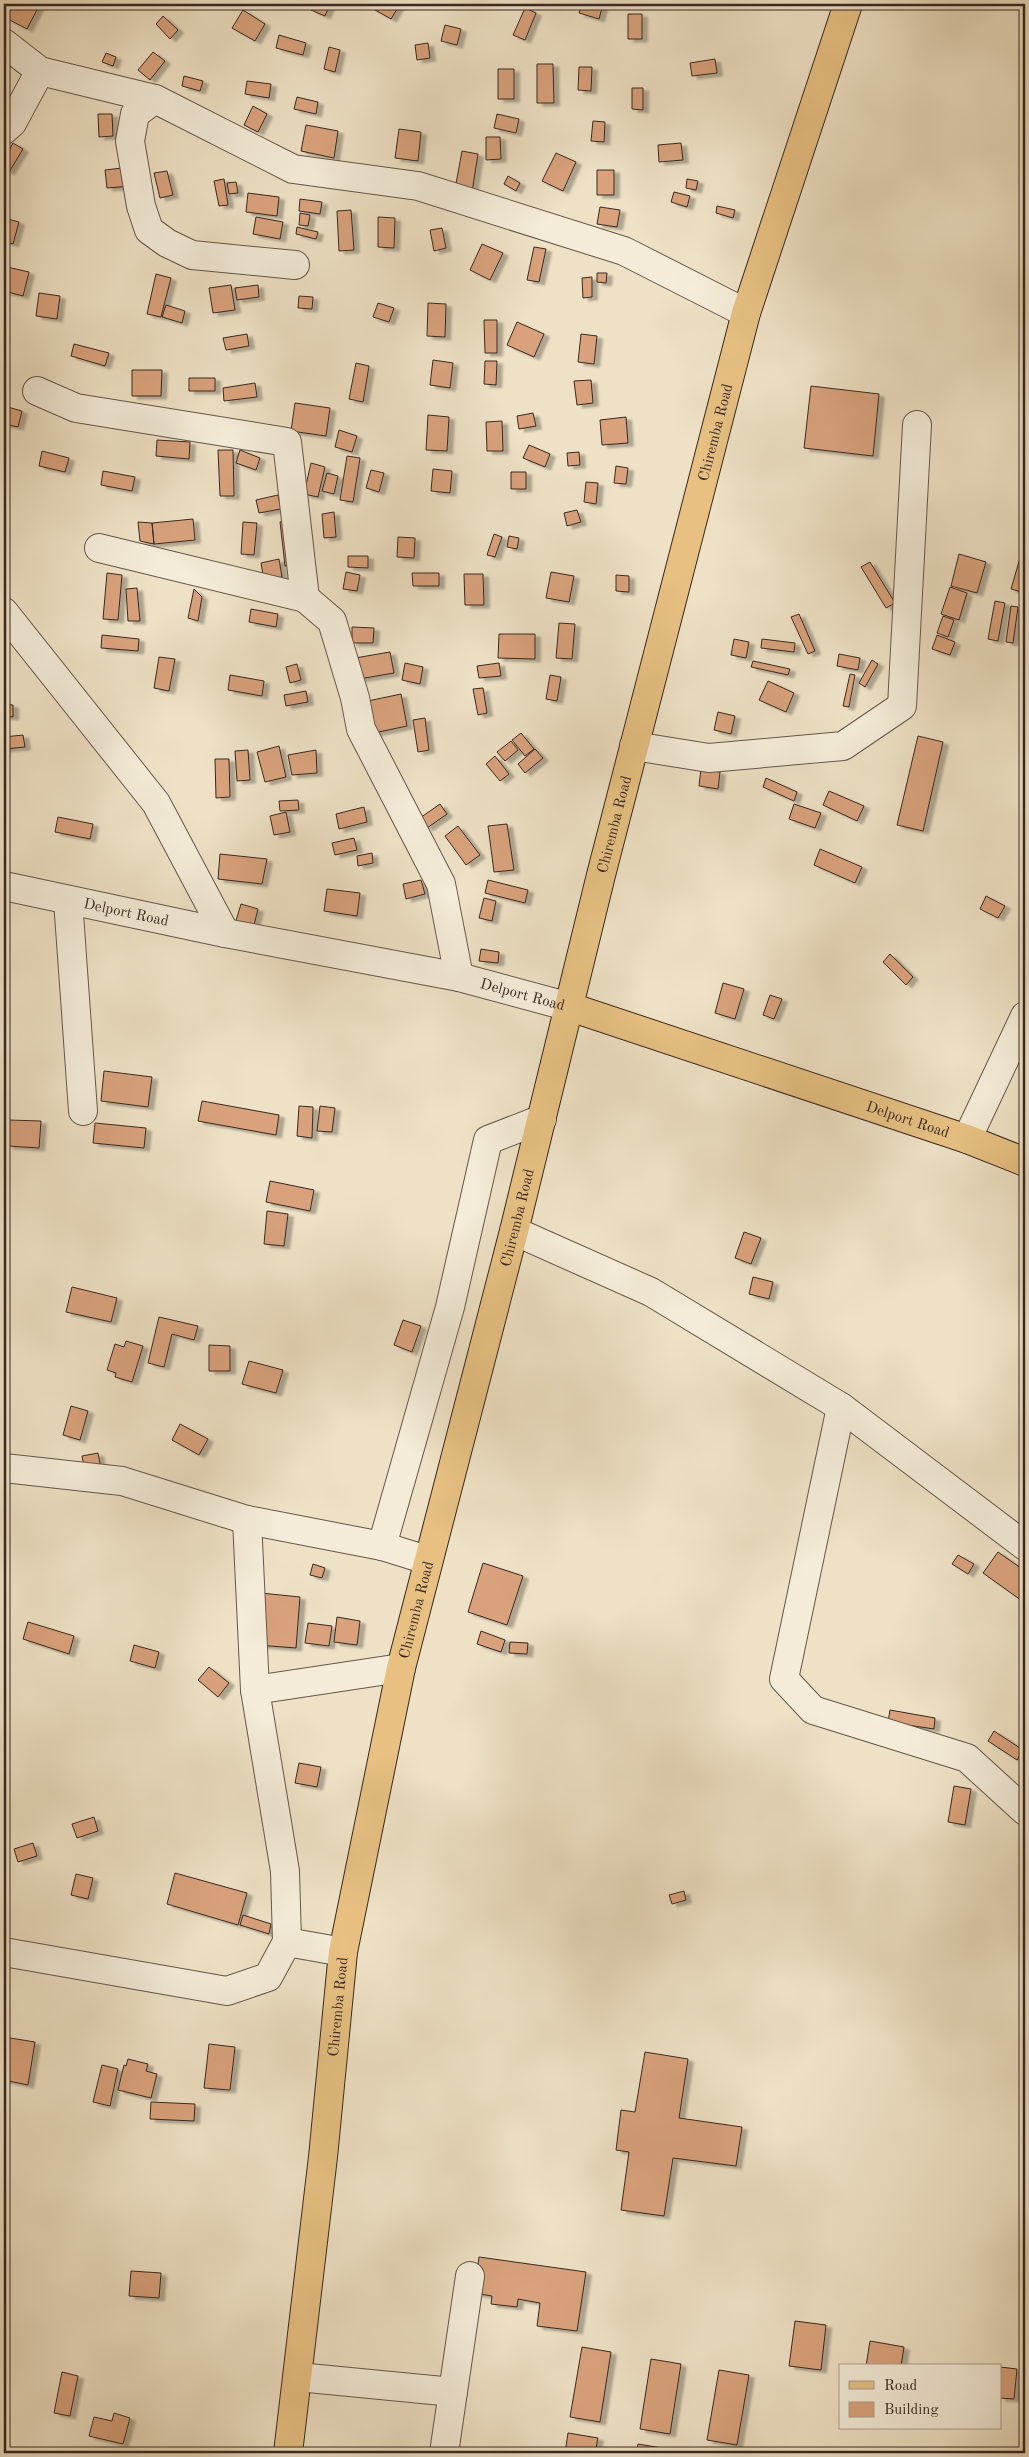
<svg xmlns="http://www.w3.org/2000/svg" width="1029" height="2457" font-family="'Old Standard TT',serif">
<defs>
<filter id="shadow"><feDropShadow dx="5.5" dy="3" stdDeviation="1" flood-color="#0004"/></filter>
</defs>
<rect width="100%" height="100%" fill="#eee1c5"/>
<filter id="stains"><feTurbulence type="fractalNoise" baseFrequency=".004" numOctaves="4"/><feColorMatrix values="0 0 0 0 .2 0 0 0 0 .09 0 0 0 0 .02 0 0 0 .5 -.17"/></filter>
<radialGradient id="worn" r=".72"><stop offset=".6" stop-color="#630" stop-opacity="0"/><stop offset="1" stop-color="#630" stop-opacity=".3"/></radialGradient>
<path fill="#d9a27b" stroke="#382822" filter="url(#shadow)" d="M4 4H40L27 29 4 17Z
M313 4H330L325 16 311 10Z
M372 4H400L391 19 370 7Z
M582 4H603L599 19 579 13Z
M525 8 536 13 525 40 513 35Z
M243 10 265 24 255 41 232 28Z
M628 14H642V39H628Z
M163 16 178 30 170 39 156 24Z
M445 25 461 29 457 45 441 41Z
M279 35 306 43 303 55 276 48Z
M428 43 430 58 417 60 415 45Z
M329 47 340 50 335 72 324 69Z
M153 52 165 61 150 80 138 70Z
M106 53 116 57 113 66 102 62Z
M715 59 717 73 692 76 690 63Z
M537 64H553L554 103H537Z
M579 67H592L591 91 578 90Z
M498 69H514V99H498Z
M184 76 203 81 200 91 182 86Z
M247 81 271 84 269 98 245 94Z
M632 88H643V110L632 109Z
M297 97 318 102 316 114 294 109Z
M253 106 267 114 258 132 244 125Z
M98 114H112L113 136 99 137Z
M497 114 519 119 516 133 494 128Z
M593 121 605 122 604 142 591 141Z
M306 125 338 131 334 158 301 151Z
M399 129 421 132 418 161 395 158Z
M486 137H500L501 159 486 160Z
M13 143 23 149 9 172 4 169V159Z
M681 143 683 160 659 162 658 145Z
M462 151 478 154 472 192 455 189Z
M556 153 576 162 563 191 542 181Z
M130 167 132 186 107 188 105 170Z
M597 170H614V195H597Z
M167 171 173 195 160 198 154 173Z
M508 176 520 183 516 191 504 184Z
M224 179 228 205 219 206 214 181Z
M687 179 698 181 696 190 686 188Z
M236 182 238 193 229 194 227 183Z
M674 192 690 196 687 207 671 202Z
M248 193 279 197 277 216 246 212Z
M300 199 322 202 320 214 299 211Z
M717 206 735 210 733 218 716 213Z
M600 207 620 210 617 227 597 224Z
M351 210 354 250 339 251 337 211Z
M300 213 310 215 308 226 299 225Z
M256 217 283 222 280 239 253 234Z
M378 217 395 218 394 248 378 247Z
M4 218 19 222 13 244 4 241Z
M297 227 318 232 316 239 296 234Z
M442 228 446 248 434 251 430 230Z
M482 244 503 253 490 280 470 270Z
M534 247 546 249 539 282 527 280Z
M7 267 29 272 23 296 4 291Z
M597 273H607L606 283 597 282Z
M156 274 171 278 161 317 147 314Z
M592 277V297L583 298 582 278Z
M231 285 235 310 213 313 209 288Z
M258 285 259 297 237 300 235 288Z
M39 293 60 296 57 319 36 316Z
M299 296 313 297 312 309 298 308Z
M378 303 394 308 389 322 373 317Z
M428 303 446 304 445 337 427 336Z
M166 305 185 311 182 323 162 317Z
M484 320H497V353H485Z
M517 322 544 334 534 357 507 345Z
M247 334 249 346 226 350 223 338Z
M581 334 597 336 594 364 578 362Z
M74 344 109 353 105 366 71 356Z
M433 360 453 363 450 388 430 385Z
M485 361H497L496 385 484 384Z
M356 363 369 366 363 402 349 399Z
M132 370H162L161 396H132Z
M189 378H215V391H189Z
M591 380 593 403 577 405 574 381Z
M255 383 257 397 224 401 223 388Z
M811 386 879 394 873 456 804 448Z
M295 403 330 408 326 436 291 431Z
M4 406 22 411 18 427 4 424Z
M533 413 536 426 519 429 517 416Z
M428 415 449 417 447 451 426 450Z
M626 417 628 443 602 445 600 420Z
M502 421 503 451H487L486 422Z
M339 430 357 436 352 452 335 447Z
M157 440 190 442 189 459 156 456Z
M529 445 550 454 545 467 523 458Z
M218 450H233L234 496H220Z
M240 450 260 458 256 470 236 463Z
M42 451 69 458 65 472 39 466Z
M579 452 580 465 568 466 567 453Z
M347 456 360 458 353 502 340 500Z
M311 463 325 467 318 497 304 494Z
M616 466 628 468 626 484 614 483Z
M433 469 452 471 450 493 431 491Z
M371 470 384 473 379 492 366 488Z
M103 471 135 477 132 491 101 485Z
M511 472H526V489H511Z
M327 473 338 476 334 494 322 491Z
M586 482 598 483 596 504 584 502Z
M278 495 281 509 259 513 256 500Z
M577 510 581 522 567 526 564 513Z
M334 512 336 537 324 538 322 514Z
M193 519 195 540 154 544 152 523Z
M291 521 296 564 285 566 280 522Z
M138 522 152 523 154 544 140 541Z
M243 522 257 523 254 555 241 554Z
M494 534 502 537 495 557 487 555Z
M509 536 519 538 517 549 507 547Z
M398 537 415 538 414 558 397 557Z
M959 554 986 562 977 593 951 586Z
M348 556H368V568L348 567Z
M1020 558 1025 559V593L1011 589Z
M279 559 282 577 264 581 261 563Z
M870 562 895 603 886 608 861 567Z
M346 572 360 575 357 591 343 589Z
M551 572 574 576 569 602 546 598Z
M107 573 122 575 118 620 103 619Z
M412 573H439V586H413Z
M464 574H483L484 605H465Z
M616 575 629 576V592L616 591Z
M950 587 967 593 959 620 941 614Z
M137 588 140 621H128L126 589Z
M194 589 202 597 198 621 188 618Z
M995 601 1005 603 998 641 988 639Z
M1011 606 1018 607 1013 643 1006 642Z
M251 609 278 614 276 627 249 622Z
M799 614 815 651 808 654 791 617Z
M943 616 954 620 948 637 937 633Z
M559 623 575 624 572 659 556 658Z
M352 627 374 628 373 643H352Z
M499 634H535V659L498 658Z
M102 635 139 639 138 651 101 648Z
M937 635 955 642 950 655 932 649Z
M734 639 749 642 746 658 731 655Z
M762 639 795 643 794 652 761 648Z
M390 652 394 673 359 679 355 658Z
M839 654 860 658 858 670 837 666Z
M159 657 175 659 169 691 154 688Z
M872 660 878 664 865 687 859 683Z
M753 661 790 669 788 675 751 667Z
M405 663 423 667 420 684 402 680Z
M499 663 501 676 479 678 477 666Z
M297 664 301 680 290 683 286 667Z
M850 674 855 675 849 707 843 706Z
M230 675 264 681 262 696 228 690Z
M550 675 561 677 557 701 546 699Z
M768 681 794 693 786 712 759 700Z
M483 688 487 713 478 715 473 689Z
M306 691 308 702 286 706 284 695Z
M401 694 407 726 369 734 363 702Z
M4 704 13 705V717L4 716Z
M718 712 735 716 731 734 714 730Z
M425 718 429 750 418 752 413 720Z
M521 733 534 749 525 756 512 740Z
M23 735 25 747 4 749V754V737Z
M918 736 943 742 923 831 897 825Z
M511 741 518 750 505 761 497 752Z
M279 746 286 777 265 782 257 752Z
M535 749 543 758 525 773 518 764Z
M248 750 250 780 237 781 235 751Z
M316 750 317 773 292 775 288 755Z
M495 756 509 774 500 781 486 764Z
M215 759H229L230 797 216 798Z
M701 769 720 772 718 789 699 786Z
M766 778 797 792 794 801 763 787Z
M829 791 864 806 857 821 823 805Z
M298 800 299 810 280 811 279 801Z
M440 804 447 814 427 828 420 818Z
M794 804 821 813 815 828 789 819Z
M364 807 367 822 339 829 336 814Z
M286 812 290 832 274 835 270 816Z
M58 817 93 824 90 839 55 832Z
M507 824 514 870 494 872 488 826Z
M458 826 480 855 466 865 445 836Z
M354 838 357 850 335 855 332 843Z
M820 849 862 867 855 883 814 865Z
M372 853 373 863 358 866 357 856Z
M220 854 267 859 262 884 218 879Z
M421 880 425 894 406 899 403 884Z
M488 880 528 890 525 903 485 893Z
M327 889 360 893 357 916 324 911Z
M986 896 1005 906 998 918 980 909Z
M484 898 496 901 492 921 479 918Z
M241 904 258 909 253 929 235 924Z
M481 949 499 952 498 963 479 961Z
M890 954 913 977 906 985 883 962Z
M723 983 744 989 735 1019 715 1013Z
M770 995 782 999 774 1019 763 1015Z
M104 1071 152 1077 148 1107 101 1101Z
M202 1101 279 1115 276 1135 198 1121Z
M299 1106 313 1107 312 1138 297 1136Z
M320 1106 335 1108 332 1132 317 1131Z
M9 1120 41 1121 39 1148 8 1146Z
M95 1123 146 1128 144 1148 93 1143Z
M270 1181 314 1190 310 1211 266 1202Z
M267 1211 288 1214 284 1246 264 1244Z
M744 1232 761 1238 751 1264 735 1258Z
M753 1277 773 1282 769 1299 749 1294Z
M72 1287 117 1298 111 1322 66 1312Z
M159 1317 198 1326 194 1340 172 1334 164 1367 148 1363Z
M403 1320 421 1326 412 1352 394 1345Z
M126 1341 143 1346 132 1382 115 1377 116 1373 107 1370 115 1344 124 1347Z
M209 1345 230 1346V1371H209Z
M249 1361 283 1370 276 1393 242 1384Z
M71 1406 88 1411 80 1440 63 1435Z
M180 1424 208 1439 199 1455 172 1440Z
M98 1453 101 1468 85 1471 82 1456Z
M998 1552 1025 1571V1603L983 1573Z
M958 1555 974 1564 968 1574 952 1564Z
M483 1563 523 1576 507 1625 468 1612Z
M313 1564 325 1568 322 1578 310 1575Z
M261 1593 300 1597 296 1648 257 1645Z
M337 1617 360 1621 357 1645 334 1642Z
M28 1622 74 1636 69 1654 23 1639Z
M308 1623 332 1626 329 1646 305 1643Z
M481 1631 505 1640 501 1652 477 1644Z
M510 1642 528 1643 527 1654 509 1653Z
M134 1645 159 1652 155 1668 130 1661Z
M209 1667 229 1683 218 1697 198 1680Z
M890 1710 935 1718 934 1729 888 1722Z
M994 1731 1023 1750 1017 1760 988 1741Z
M299 1763 321 1767 317 1787 295 1783Z
M954 1786 971 1789 965 1825 948 1822Z
M94 1817 98 1831 77 1838 72 1824Z
M33 1843 37 1856 18 1862 14 1849Z
M175 1873 247 1893 238 1925 167 1904Z
M76 1874 93 1878 88 1899 71 1895Z
M684 1891 686 1900 672 1904 669 1895Z
M243 1915 271 1924 269 1934 240 1925Z
M4 2037 35 2042 28 2085 4 2080Z
M209 2044 235 2047 230 2090 204 2088Z
M645 2052 688 2059 679 2118 742 2127 736 2166 673 2158 664 2216 621 2210 629 2152 616 2150 621 2110 635 2112Z
M128 2059 148 2064 146 2071 157 2074 151 2098 118 2090 124 2065 126 2066Z
M102 2065 118 2069 110 2106 93 2102Z
M151 2102 195 2104 194 2121 150 2119Z
M479 2257 586 2272 577 2331 537 2326 540 2303 518 2299 517 2307 491 2304 492 2296 474 2293Z
M131 2271 161 2273 159 2298 129 2296Z
M795 2321 826 2325 821 2370 789 2366Z
M870 2341 904 2347 901 2366H866Z
M582 2347 611 2352 600 2422 570 2417Z
M651 2359 681 2364 670 2434 640 2429Z
M1000 2367 1017 2369 1014 2399 1000 2398Z
M719 2370 749 2375 737 2445 707 2440Z
M62 2372 78 2376 70 2416 54 2413Z
M114 2413 130 2418 123 2444 89 2436 94 2417 112 2421Z
M568 2433 598 2438 595 2453H565Z
M638 2444 668 2449 667 2453H636Z"/>
<g fill="none" stroke-linecap="round" stroke-linejoin="round">
<g stroke="#66564b" stroke-width="30">
<g id="minor">
<path d="M4 43 40 71 155 99 293 169 418 186 624 251 746 313"/>
<path d="M155 99 135 114 130 141 141 206 149 230 167 243 192 255 295 265"/>
<path d="M4 130 12 123 40 71"/>
<path d="M37 391 76 408 287 442 305 598 332 621 355 698 361 729 441 884 459 977"/>
<path d="M99 548 305 598"/>
<path d="M4 612 156 803 225 933"/>
<path d="M634 746 709 758 843 746 902 706 917 425"/>
<path id="s1" d="M4 886 225 933 459 977 570 1007"/>
<path d="M68 900 83 1111"/>
<path d="M967 1139 1025 1016"/>
<path d="M514 1231 651 1292 841 1407 784 1679 813 1710 967 1758 1025 1811"/>
<path d="M841 1407 1025 1546"/>
<path d="M4 1468 122 1481 247 1520 382 1546 427 1560"/>
<path d="M247 1520 255 1690 285 1871 287 1942"/>
<path d="M382 1546 450 1307 488 1140 542 1119"/>
<path d="M255 1690 401 1668"/>
<path d="M4 1952 227 1991 268 1977 287 1942 343 1952"/>
<path d="M298 2377 453 2392"/>
<path d="M444 2453 470 2276"/>
</g>
</g>
<g stroke="#382822" stroke-width="30">
<g id="major">
<path id="s2" d="M570 1007 967 1139 1025 1162"/>
<path id="s3" d="M288 2453 323 2157 343 1952 401 1668 514 1231 601 875 746 313 848 4"/>
</g>
</g>
<use href="#minor" stroke="#f4ecd9" stroke-width="28"/>
<use href="#major" stroke="#e7c082" stroke-width="28"/>
</g>
<g text-anchor="middle" stroke-width="4" stroke-linejoin="round" paint-order="stroke">
<g font-size="15" fill="#382822" stroke="#f4ecd9">
<text dy="5" stroke="none"><textPath href="#s3" startOffset="2069">Chiremba Road</textPath></text>
<text dy="5" stroke="none"><textPath href="#s3" startOffset="1664">Chiremba Road</textPath></text>
<text dy="5" stroke="none"><textPath href="#s1" startOffset="125">Delport Road</textPath></text>
<text dy="5" stroke="none"><textPath href="#s1" startOffset="530">Delport Road</textPath></text>
<text dy="5" stroke="none"><textPath href="#s2" startOffset="356">Delport Road</textPath></text>
<text dy="5" stroke="none"><textPath href="#s3" startOffset="1259">Chiremba Road</textPath></text>
<text dy="5" stroke="none"><textPath href="#s3" startOffset="854">Chiremba Road</textPath></text>
<text dy="5" stroke="none"><textPath href="#s3" startOffset="449">Chiremba Road</textPath></text>
</g>
</g>
<rect width="1029" height="2457" fill="none" stroke="#eee1c5" stroke-width="20"/>
<rect x="5" y="5" width="1019" height="2447" fill="none" stroke="#382822" stroke-width="2.5"/>
<rect x="10" y="10" width="1009" height="2437" fill="none" stroke="#382822"/>
<rect x="839" y="2364" width="162" height="65" fill="#f4ecd9" stroke="#a99e90"/>
<rect x="849" y="2381" width="25" height="8" fill="#e7c082" stroke="#a99e90"/>
<text x="884" y="2390" font-size="15" fill="#382822">Road</text>
<rect x="849" y="2402" width="25" height="15" fill="#d9a27b" stroke="#a99e90"/>
<text x="884" y="2414" font-size="15" fill="#382822">Building</text>
<rect width="100%" height="100%" filter="url(#stains)"/>
<rect width="100%" height="100%" fill="url(#worn)"/>
</svg>
